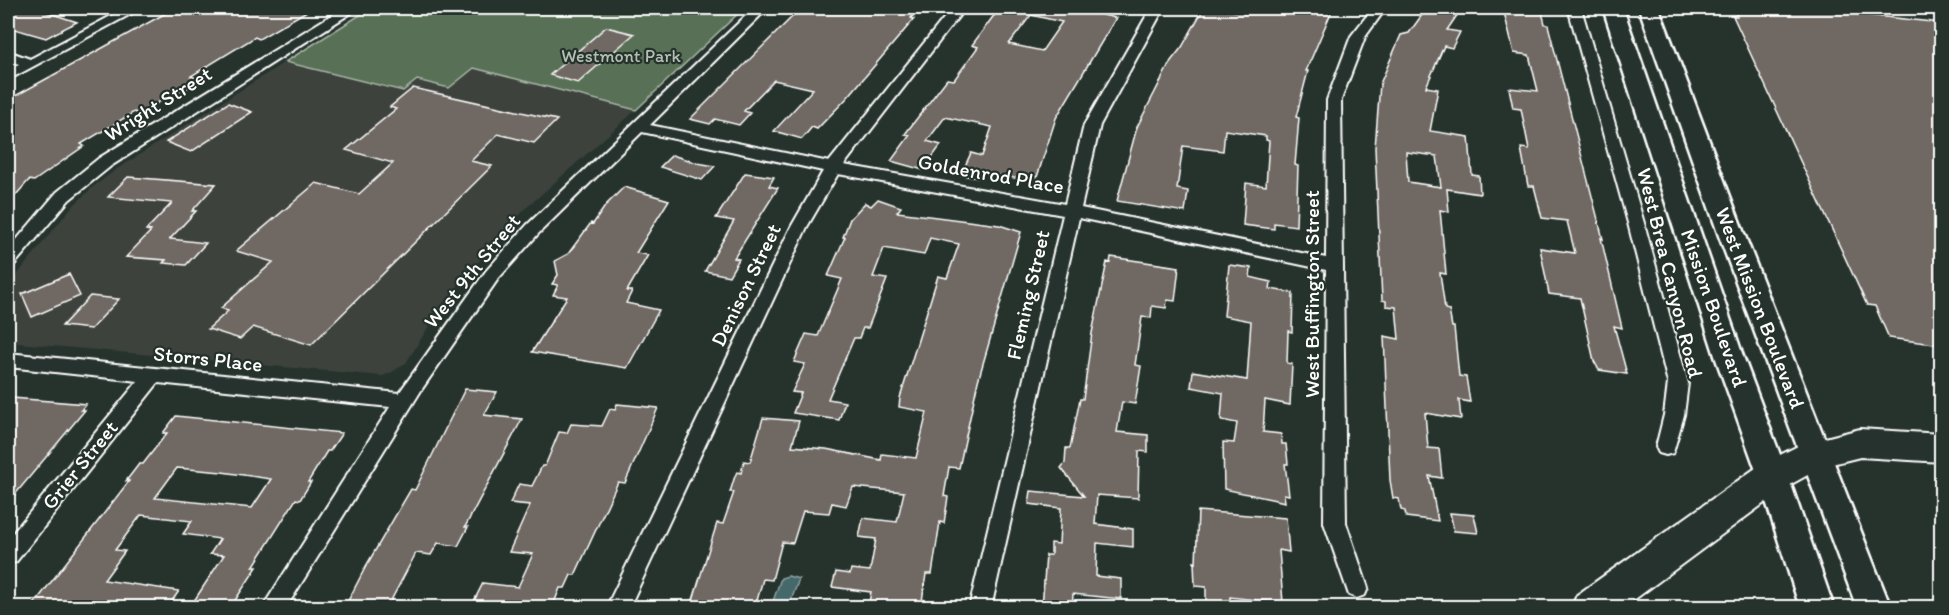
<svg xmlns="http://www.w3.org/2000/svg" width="1949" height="615" font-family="Itim,sans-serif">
<rect width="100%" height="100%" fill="#26332d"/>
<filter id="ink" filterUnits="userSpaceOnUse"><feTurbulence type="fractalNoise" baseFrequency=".0167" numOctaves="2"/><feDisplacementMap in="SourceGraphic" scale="12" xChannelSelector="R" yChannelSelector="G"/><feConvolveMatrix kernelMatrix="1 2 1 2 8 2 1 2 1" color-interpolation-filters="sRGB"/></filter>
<g filter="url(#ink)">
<path fill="#3c433d" d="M285 62 403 91 417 80 450 88 474 68 636 110 526 208 496 241 442 305 406 363 392 372 383 376 8 342V286L70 209 94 186 117 169Z"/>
<path fill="#597156" stroke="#acb8aa" stroke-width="1.5" d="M371 8H744L636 110 474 68 449 88 417 80 403 91 285 62Z"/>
<path fill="#45686b" stroke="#8fa4a6" stroke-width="1.5" d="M788 576 799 579 789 606 779 607 772 604 781 578Z"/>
<path fill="#706862" stroke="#fff" stroke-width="1.5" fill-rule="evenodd" d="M8 8H34L77 22 46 38 15 29 8 33Z
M175 8H312L259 39 255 37 191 76 201 80 183 91 179 90 139 114 134 112 81 144 84 146 34 181 29 180 8 204V100Z
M801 8H920L911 18 914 19 847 98 817 129 812 127 802 139 774 131 813 89 774 80 744 111 750 113 739 125 715 119 710 124 690 119Z
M1014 8H1088L1086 11 1116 18 1056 118 1037 177 1034 176 1033 181 979 172 977 178 961 175 971 153 982 156 992 127 945 117 927 141 941 145 923 170 891 161 910 135 905 134 947 79 954 80 978 47 972 45 992 18 999 10 1010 12ZM1031 15 1062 22 1042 51 1009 44Z
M1204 8H1217L1250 14 1251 8H1333L1306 71H1308L1296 117 1299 118 1295 165 1298 166 1296 226 1274 223V229L1243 225 1246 183 1266 186 1269 141 1266 140V136L1225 130 1223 151 1183 146 1177 189 1188 191 1185 212 1117 201 1137 127 1171 61 1182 47Z
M1427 8H1462L1447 30 1460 32 1452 48 1444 46 1426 87 1438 89 1430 131 1469 137 1472 175 1479 176 1480 194 1447 189 1449 212 1440 210 1446 274 1440 273 1445 309 1449 310 1452 327H1454L1459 376 1466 377 1470 402 1459 400 1461 419 1425 413 1428 448 1439 449 1442 478 1429 476 1438 521 1406 517 1405 511 1401 510 1399 499 1393 498 1390 480 1384 336 1399 339 1396 307 1386 306V301L1382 300 1375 148 1380 84 1401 35 1409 33ZM1406 152 1437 156 1441 187 1408 182Z
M1503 8H1541L1545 24 1548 25 1603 239 1601 238 1622 328 1614 326 1627 374 1599 370 1594 361 1580 298 1549 294 1540 248 1575 253 1567 221 1542 218 1534 186H1528L1521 148 1529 149 1521 109 1513 108 1509 88 1538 91 1529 55 1514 53Z
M1733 8H1801L1941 23V345L1889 338 1875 306 1867 305 1733 16H1737Z
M606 27 634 34 578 83 550 75Z
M413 88 557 120 534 143 498 134 471 161 492 166 311 345 253 327 240 339 208 329 228 311 221 308 273 262 236 251 316 183 359 194 393 163 346 150 396 109 390 107Z
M228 103 252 112 191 152 166 142Z
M672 155 697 163 715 166 702 180 660 167Z
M745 173 774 177 769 186 778 188 734 258 739 259 729 276 705 271 734 221 716 218Z
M128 177 216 184 192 211H196L170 239 206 243 186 265 163 263 166 260 126 257 151 231 146 230 172 203 108 197Z
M624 187 669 200 636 253 648 255 627 291H632L626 303 659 310 627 368 532 352 567 297 553 295 558 285 552 284 558 275 555 261 568 254 591 223 593 224 606 205Z
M878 199 901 207 897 212 999 225 1021 232 978 381 959 468 949 467 944 496 948 497 944 523 940 522 932 574H926L921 608H868L871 592 832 587 836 572 850 574 851 569 870 571 876 539 859 537 863 518 897 522 904 492 853 487 846 506 832 503 829 513 803 511 793 543 782 542 772 580 763 579 755 608 692 603 717 523 723 524 734 492H730L735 476 737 472 741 473 744 461 750 462 763 418 799 421 792 446 826 449 881 460 882 454 916 458 927 412 899 407 900 398 938 276 947 278 959 244 930 238 924 255 884 248 873 277 887 279 868 328H863L859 338H854L828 399 845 402 839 420 793 413 801 393 792 392 805 364 794 362 806 334 818 336 842 279 828 276 845 237H843L850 219 865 203 871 206Z
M1111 257 1179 267 1175 301 1167 300 1166 308 1152 306 1151 318 1142 317 1135 365 1141 366 1135 404 1122 402 1117 432 1148 435V452L1139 451 1138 498 1097 495 1095 524 1133 529V547L1097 543 1096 576 1121 579V599L1073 594 1072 608H1042L1046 555H1051V543L1059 544 1061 508 1029 504 1031 491 1084 496 1061 468 1065 463 1066 448H1070L1080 399H1083L1092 333 1107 262 1110 263Z
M1229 265 1251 268 1250 277 1271 282 1270 289 1293 293 1292 332 1288 331 1287 363 1292 364 1290 405 1265 400 1263 432 1281 434 1282 444H1286L1288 464H1285L1289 495 1284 494 1285 502 1224 489 1223 442 1234 443 1237 423 1221 420 1223 393 1191 387 1193 371 1247 380 1251 321 1224 316Z
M69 274 80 296 32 317 22 294Z
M90 296 119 299 91 329 62 326Z
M465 389 497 392 484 415 522 419 465 527H468L458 546 438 543 431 555 416 553 387 608H349L350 605H346L366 566 411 489 415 490Z
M12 398 86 404 81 410H85L8 503V404Z
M617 404 658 408 625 483 618 482 575 575H571L565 588H560L552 608H510L473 603 483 583 518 587 533 554 509 552 530 505 510 503 519 484 532 486 542 466H545L559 432 567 433 571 424 602 426 610 409 615 410Z
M176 416 342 433 330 451H327L308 482H311L300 500 296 499 253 567H257L232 605 194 601 224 555 210 554 220 539 183 534 192 521 141 515 115 550 125 551 104 580 179 591 167 608 77 599 71 608H31L129 481H126L139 464H143L167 433H163ZM177 468 222 472 271 479 252 508 155 498Z
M1198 511 1286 518 1289 552 1279 550 1283 603 1230 597V608H1206V587L1195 586 1194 562 1196 563Z
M1450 513 1474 515 1478 533 1454 531Z"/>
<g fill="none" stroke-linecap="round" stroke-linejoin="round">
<g stroke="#fff" stroke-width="4">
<path id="street" d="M126 8H142L8 80V70L19 64 8 60V51L30 59Z
M343 8H359L111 166 69 200 14 265 8 267V250L57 192 99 158Z
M754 8H768L650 125 829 162 952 8H965L844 165 1065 204 1084 125 1151 8H1164L1100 125 1081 208 1326 258 1327 100 1351 36 1373 8H1386L1365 37 1341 100 1346 523 1368 588 1365 595 1357 598 1349 595 1324 523 1326 270 1079 218 991 608H969L1063 215 838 174 807 227 629 608H606L791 227 823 171 642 132 539 233 498 279 422 389 286 608H262L390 407 158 383 16 562 8 564V539L138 381 8 367V353L399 393 486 271 527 225Z
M1568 8H1581L1644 223 1688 383 1684 415 1673 453 1666 455 1659 453 1656 447 1664 415 1668 383 1628 223Z"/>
</g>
<g stroke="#fff" stroke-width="5">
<path id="primary" d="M1603 8H1623L1744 359 1788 476 1834 608H1800L1758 476 1716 359Z
M1639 8H1659L1745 236 1891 608H1857L1719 236Z"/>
</g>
<g stroke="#fff" stroke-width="4">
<path id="highway" d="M1860 429 1942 434V462L1860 457 1824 466 1786 487 1623 608H1571L1577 595 1760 465 1802 444Z"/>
</g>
<use href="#street" fill="#26332d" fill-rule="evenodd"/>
<use href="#primary" fill="#26332d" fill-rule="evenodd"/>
<use href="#highway" fill="#26332d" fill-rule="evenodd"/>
</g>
</g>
<g text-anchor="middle" stroke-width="4.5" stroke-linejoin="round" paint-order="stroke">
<g font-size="18" fill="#b4bfb3" stroke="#26332d">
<text x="621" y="62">Westmont Park</text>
</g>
<g font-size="21" fill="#fff" stroke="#26332d">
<text transform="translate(158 104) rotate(-32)" y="7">Wright Street</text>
<text transform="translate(991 174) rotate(10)" y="7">Goldenrod Place</text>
<text transform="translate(472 271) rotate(-51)" y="7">West 9th Street</text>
<text transform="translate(1670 273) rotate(76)" y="7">West Brea Canyon Road</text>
<text transform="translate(746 285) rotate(-64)" y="7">Denison Street</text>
<text transform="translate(1312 294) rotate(-90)" y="7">West Buffington Street</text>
<text transform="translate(1028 295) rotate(-77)" y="7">Fleming Street</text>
<text transform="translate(1714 308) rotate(71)" y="7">Mission Boulevard</text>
<text transform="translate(1760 308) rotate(69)" y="7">West Mission Boulevard</text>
<text transform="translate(208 359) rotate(6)" y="7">Storrs Place</text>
<text transform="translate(80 465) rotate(-51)" y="7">Grier Street</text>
</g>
</g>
<rect width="1949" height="615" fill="none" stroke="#26332d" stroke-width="30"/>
<rect x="15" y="15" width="1919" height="585" fill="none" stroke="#fff" stroke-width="2" filter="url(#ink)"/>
</svg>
